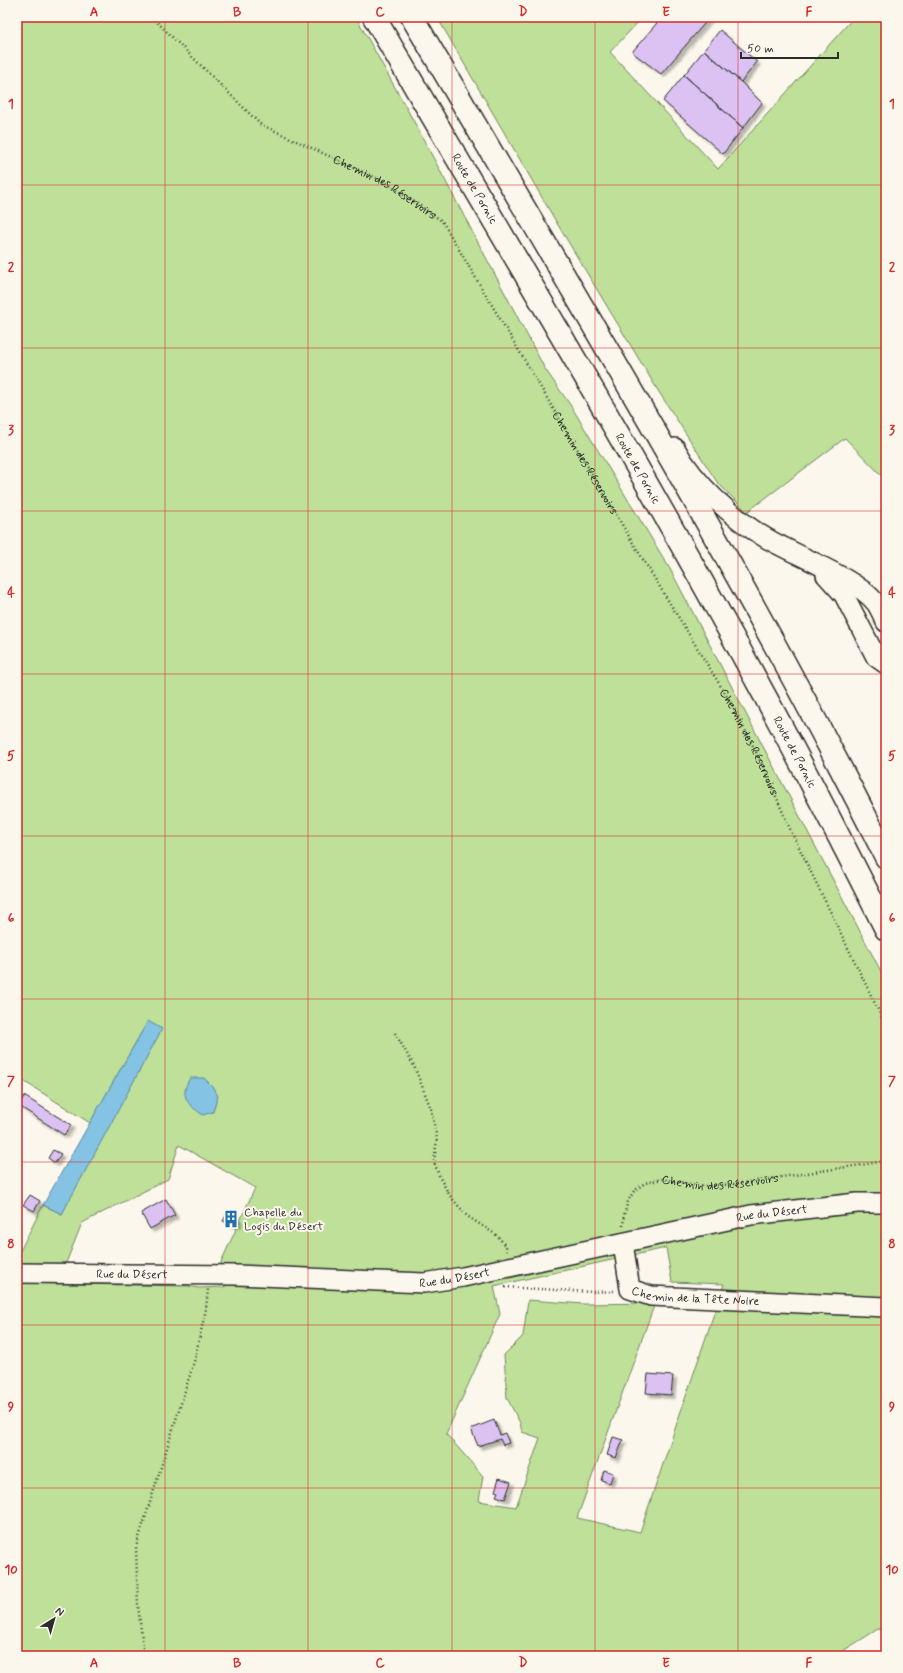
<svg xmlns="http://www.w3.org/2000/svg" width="903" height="1673" font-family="Mynerve,sans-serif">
<defs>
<filter id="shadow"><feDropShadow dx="3.5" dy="3.5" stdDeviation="1" flood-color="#0004"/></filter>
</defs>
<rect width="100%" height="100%" fill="#fbf7ec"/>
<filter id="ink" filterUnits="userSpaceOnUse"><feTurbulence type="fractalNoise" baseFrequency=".025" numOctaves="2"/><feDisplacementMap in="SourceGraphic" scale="8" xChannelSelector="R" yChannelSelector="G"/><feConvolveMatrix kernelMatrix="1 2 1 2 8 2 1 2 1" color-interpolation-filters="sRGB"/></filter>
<g filter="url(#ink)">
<path fill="#bee099" stroke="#748662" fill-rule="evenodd" d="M17 17H356L418 129 545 369 571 406 670 569 886 981V1631L878 1629 835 1656H17V1283L188 1286 199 1288 225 1287 221 1262 255 1188 179 1145 168 1179 82 1223 64 1268 17 1265V1257L43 1205 62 1214 148 1021 90 1123 17 1077ZM666 1248 672 1282 724 1284 640 1532 577 1518 655 1303 584 1304 528 1300 523 1336 504 1355 507 1398 520 1423 522 1432 540 1438 516 1507 479 1501 483 1476 446 1434 500 1314 494 1286Z
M437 17H643L610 52 718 169 854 17H886V480L845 438 747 512 717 482 657 389 558 225Z"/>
<path fill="#84c3e4" stroke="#60869a" d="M148 1021 162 1029 62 1214 43 1205Z
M190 1078H204L212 1086 218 1096 213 1112 203 1115C187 1104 179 1096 190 1078Z"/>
<path fill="#dbc2f2" stroke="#2b2b2b" filter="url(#shadow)" d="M662 17H710L661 74 632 52Z
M720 30 757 62 741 82 704 50Z
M704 50 741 82 762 103 743 128 684 75Z
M684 75 743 128 723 154 663 101Z
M24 1096 71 1125 64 1135 19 1106Z
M53 1150 61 1154 55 1163 48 1158Z
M30 1195 40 1201 34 1211 23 1205Z
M166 1199 175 1215 150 1229 141 1213Z
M228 1212 238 1218V1224L232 1225 223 1221Z
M648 1374 673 1376 671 1395 646 1393Z
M494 1420 500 1435 505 1433 509 1443 503 1445 500 1439 478 1446 471 1429Z
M613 1437 623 1440 616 1458 607 1455Z
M604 1470 613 1473 610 1483 601 1480Z
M499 1478 511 1482 505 1499 496 1496 498 1492 495 1491Z"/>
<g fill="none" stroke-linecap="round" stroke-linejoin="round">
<g stroke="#2b2b2b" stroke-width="22">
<g id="minor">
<path d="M675 448C694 483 732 518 766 538 795 555 856 578 876 603 880 609 883 616 886 622"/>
<path d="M826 575 844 595 876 657 886 664"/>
<path id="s3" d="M623 1243 630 1289 651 1296 886 1307"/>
<path id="s4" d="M17 1273 237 1275 424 1283 463 1277 751 1215 857 1203H886"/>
</g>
</g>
<g stroke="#2b2b2b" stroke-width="25">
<g id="highway">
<path id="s5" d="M374 17C504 239 637 460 760 687 804 767 845 848 886 929"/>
<path d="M412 17C574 294 742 569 886 857"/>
</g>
</g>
<g stroke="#2b2b2b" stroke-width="2.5" stroke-dasharray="1 3" stroke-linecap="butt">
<path id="s1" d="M152 17 260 124 387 183 442 221 633 543 734 708 763 766 790 829 886 1026"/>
<path d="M395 1033 414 1066 431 1109 437 1139 434 1162 440 1178 450 1196 467 1216 498 1236 506 1247 507 1253"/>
<path id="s2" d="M623 1226 624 1215 628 1201 634 1191 645 1183 662 1179 703 1186 736 1184 886 1161"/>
<path d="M505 1287 592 1292 615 1291"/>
<path d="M144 1656 138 1605 136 1547 194 1362 206 1309 208 1289"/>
</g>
<use href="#minor" stroke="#fbf7ec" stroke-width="19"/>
<use href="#highway" stroke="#fbf7ec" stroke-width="22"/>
</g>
</g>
<path fill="none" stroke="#d62828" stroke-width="1" stroke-opacity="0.55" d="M165 17V1656M308 17V1656M452 17V1656M595 17V1656M738 17V1656M17 185H886M17 348H886M17 511H886M17 674H886M17 836H886M17 999H886M17 1162H886M17 1325H886M17 1488H886"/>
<defs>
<g id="building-bare" transform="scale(1.38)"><path d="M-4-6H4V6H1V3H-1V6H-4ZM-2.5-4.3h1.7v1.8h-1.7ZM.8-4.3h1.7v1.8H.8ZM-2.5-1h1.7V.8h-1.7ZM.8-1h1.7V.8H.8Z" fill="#1f6fb2" stroke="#fbf7ec" stroke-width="2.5" paint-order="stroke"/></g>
</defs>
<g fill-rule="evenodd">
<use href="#building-bare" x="231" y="1219"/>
</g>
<g text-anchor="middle" stroke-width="4" stroke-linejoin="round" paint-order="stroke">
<g font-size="12" fill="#2b2b2b" stroke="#fbf7ec">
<text dy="4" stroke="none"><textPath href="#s1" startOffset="292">Chemin des Réservoirs</textPath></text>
<text dy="4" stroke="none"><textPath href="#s5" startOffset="199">Route de Pornic</textPath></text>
<text dy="4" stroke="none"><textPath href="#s1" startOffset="640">Chemin des Réservoirs</textPath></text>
<text dy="4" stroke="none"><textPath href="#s5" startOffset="523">Route de Pornic</textPath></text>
<text dy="4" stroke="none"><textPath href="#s1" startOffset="964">Chemin des Réservoirs</textPath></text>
<text dy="4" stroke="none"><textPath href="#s5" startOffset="847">Route de Pornic</textPath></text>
<text dy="4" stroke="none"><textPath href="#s2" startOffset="127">Chemin des Réservoirs</textPath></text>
<text dy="4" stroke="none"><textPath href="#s4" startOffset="762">Rue du Désert</textPath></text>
<text dy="4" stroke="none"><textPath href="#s4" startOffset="115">Rue du Désert</textPath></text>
<text dy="4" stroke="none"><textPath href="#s4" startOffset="438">Rue du Désert</textPath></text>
<text dy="4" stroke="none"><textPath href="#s3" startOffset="113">Chemin de la Tête Noire</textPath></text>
</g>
<g font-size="12" fill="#2b2b2b" stroke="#fbf7ec" text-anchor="start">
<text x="244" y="1216">Chapelle du<tspan x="244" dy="14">Logis du Désert</tspan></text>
</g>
</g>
<rect width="903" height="1673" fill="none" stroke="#fbf7ec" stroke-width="44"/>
<g transform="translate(54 1619) rotate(37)" stroke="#fbf7ec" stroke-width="3" paint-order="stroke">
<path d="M0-3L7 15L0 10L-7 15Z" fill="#2b2b2b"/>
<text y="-6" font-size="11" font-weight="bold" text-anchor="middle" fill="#2b2b2b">N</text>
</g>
<path d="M741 52v6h97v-6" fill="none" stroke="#2b2b2b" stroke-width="2"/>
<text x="747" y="52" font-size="12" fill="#2b2b2b" stroke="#fbf7ec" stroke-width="3" paint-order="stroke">50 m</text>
<rect x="22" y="22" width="859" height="1629" fill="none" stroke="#d62828" stroke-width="1.5"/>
<g font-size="13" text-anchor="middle" font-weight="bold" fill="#d62828">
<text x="94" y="16">A</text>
<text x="237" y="16">B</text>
<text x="380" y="16">C</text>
<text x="523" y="16">D</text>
<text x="666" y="16">E</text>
<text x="809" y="16">F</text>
<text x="11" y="108">1</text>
<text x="892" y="108">1</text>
<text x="11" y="271">2</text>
<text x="892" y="271">2</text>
<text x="11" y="434">3</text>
<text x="892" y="434">3</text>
<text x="11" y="597">4</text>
<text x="892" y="597">4</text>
<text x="11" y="760">5</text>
<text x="892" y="760">5</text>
<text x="11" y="922">6</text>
<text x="892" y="922">6</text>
<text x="11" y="1085">7</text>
<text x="892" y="1085">7</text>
<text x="11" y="1248">8</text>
<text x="892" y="1248">8</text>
<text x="11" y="1411">9</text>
<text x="892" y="1411">9</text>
<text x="11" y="1574">10</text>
<text x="892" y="1574">10</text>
<text x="94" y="1667">A</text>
<text x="237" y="1667">B</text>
<text x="380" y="1667">C</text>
<text x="523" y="1667">D</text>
<text x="666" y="1667">E</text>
<text x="809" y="1667">F</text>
</g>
</svg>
